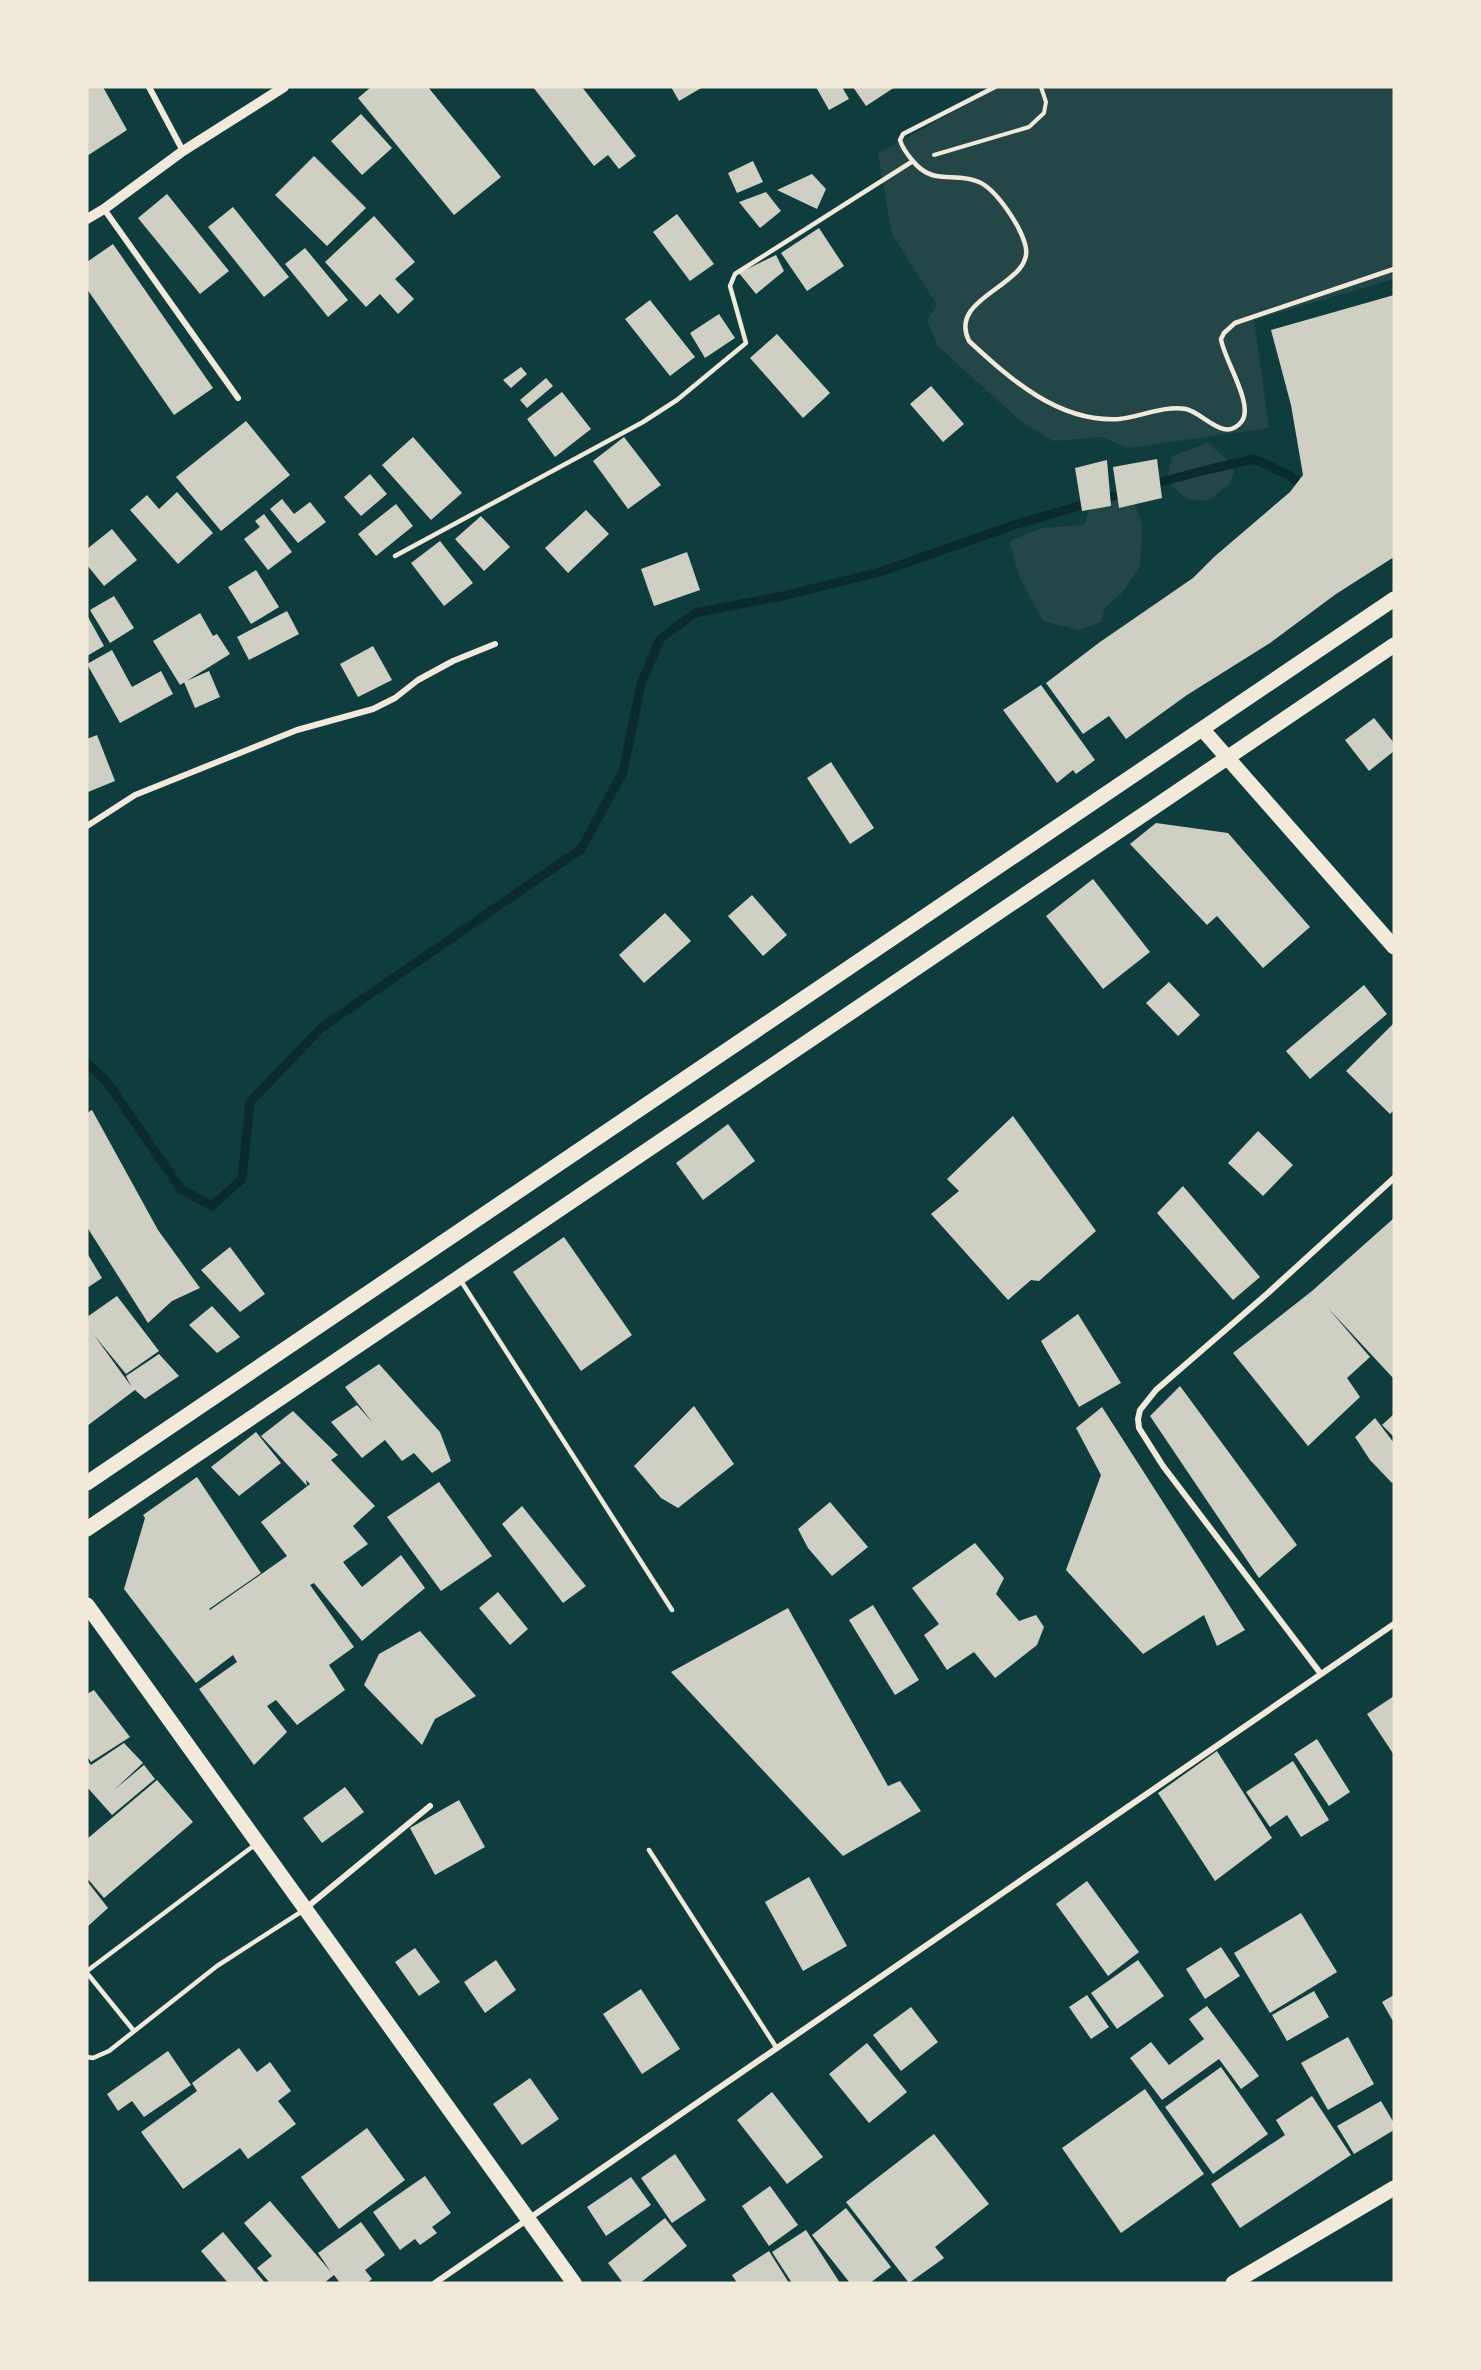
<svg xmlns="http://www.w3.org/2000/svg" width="1481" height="2370" font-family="Mulish,sans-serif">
<rect width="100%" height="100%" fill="#0f3d3e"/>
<path fill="#244646" d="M997 87H1394V279L1254 320 1269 428 1127 448 1102 437 1053 441 1018 419 938 346 927 320 937 305 892 234 878 154Z
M1208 443 1228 461 1234 471 1230 484 1207 501 1187 499 1167 482 1172 456Z
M1115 494 1134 502 1142 525 1140 567 1121 594 1105 608 1101 622 1079 630 1043 621 1020 578 1009 542 1041 528 1084 525 1092 501Z"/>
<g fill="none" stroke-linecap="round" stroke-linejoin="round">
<path stroke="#0a2a2b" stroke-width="9" d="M1150 485 1202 471 1254 459 1289 475 1295 480
M87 1063 107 1082 181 1189 212 1206 242 1179 250 1102 321 1028 581 849 623 772 641 684 660 639 695 613 782 596 880 572 1017 524 1128 492"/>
</g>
<path fill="#cfcfc3" d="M87 87H103L127 130 87 156Z
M371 87H428L501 177 454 215 358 98Z
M533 87H582L636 156 619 169 608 155 594 166Z
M671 87H703L679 101Z
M816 87H842L849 99 829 110Z
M853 87H895L866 106Z
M361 114 392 148 362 175 331 141Z
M314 156 366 208 327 246 275 195Z
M753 161 763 182 737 193 728 173Z
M812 174 826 189 817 209 777 190Z
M766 192 781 211 760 228 739 202Z
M167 194 229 271 200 294 138 218Z
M233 207 289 277 264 297 208 227Z
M677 214 714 264 690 281 653 232Z
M374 216 415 262 395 279 414 299 398 314 380 294 366 307 325 262Z
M819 228 844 266 807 291 781 253Z
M113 244 213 388 174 415 87 289V262Z
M305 248 348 300 328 317 285 264Z
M776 255 784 271 756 294 739 273Z
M1394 295V557L1336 594 1270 643 1187 695 1126 739 1109 716 1083 734 1046 683 1100 642 1193 578 1214 557 1290 492 1303 475 1291 405 1271 330Z
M650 300 695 357 670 376 625 319Z
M719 314 735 338 705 358 690 333Z
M777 334 830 393 803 418 750 358Z
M521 367 527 374 511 388 503 380Z
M546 378 553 386 527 408 520 400Z
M931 386 964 424 943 442 910 404Z
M562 392 591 429 555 457 527 419Z
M246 421 290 475 221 531 176 477Z
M413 437 462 493 431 520 382 465Z
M624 437 661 485 628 509 593 461Z
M1157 459 1162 498 1119 508 1113 467Z
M1107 460 1111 506 1082 511 1075 468Z
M370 474 387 494 361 516 344 497Z
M177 492 213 533 178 564 130 510 147 495 159 509Z
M282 499 294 514 310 502 326 522 298 543 270 509Z
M396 504 413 526 376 556 358 534Z
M586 510 609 534 568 573 545 548Z
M264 514 292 552 268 570 244 539 260 527 255 521Z
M481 516 510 547 484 571 455 539Z
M112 529 137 560 104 586 87 565V549Z
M440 541 473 583 444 606 411 563Z
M687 552 700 590 654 606 641 569Z
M256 570 279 607 251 624 228 587Z
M114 596 134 628 110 643 90 610Z
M287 611 299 634 249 660 237 637Z
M200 613 213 636 217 634 230 654 180 685 153 641Z
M87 615 104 646 87 656Z
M373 646 392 680 358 697 340 664Z
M112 650 132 687 161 671 173 694 120 723 87 664Z
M209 671 220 697 195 708 184 682Z
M1041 685 1095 760 1076 774 1073 770 1057 783 1003 710Z
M1374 718 1394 743V751L1369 771 1345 740Z
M97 735 115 781 88 792 87 739Z
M831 762 874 828 850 844 807 778Z
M1156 823 1228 833 1310 927 1263 968 1217 916 1207 925 1130 844Z
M1093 879 1150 952 1103 989 1046 916Z
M752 895 787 935 763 956 728 916Z
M665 913 691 941 644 983 619 955Z
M1169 982 1200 1015 1178 1036 1146 1003Z
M1364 985 1387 1014 1310 1079 1286 1051Z
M1394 1023V1110L1390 1114 1346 1071Z
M92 1110 158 1230 200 1288 172 1301 148 1323 87 1227V1113Z
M1013 1116 1096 1231 1039 1281 1031 1280 1008 1300 931 1214 959 1191 947 1179Z
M728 1124 755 1161 703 1200 676 1163Z
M1258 1131 1293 1165 1263 1196 1228 1163Z
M1183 1186 1260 1277 1233 1300 1157 1213Z
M1394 1218V1379L1328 1308 1370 1357 1347 1378 1360 1397 1308 1446 1233 1353 1312 1291Z
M564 1237 632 1335 581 1371 513 1272Z
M230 1247 265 1294 240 1312 201 1270Z
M87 1253 102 1278 87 1288Z
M117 1296 159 1351 126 1374 94 1335 131 1386 126 1376 159 1354 179 1376 145 1399 135 1390 87 1426V1317Z
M212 1306 240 1337 217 1353 189 1325Z
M1078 1314 1121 1383 1079 1407 1041 1341Z
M379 1364 440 1432 451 1461 432 1473 414 1453 402 1461 385 1440 362 1458 331 1422 357 1405 373 1423 345 1387Z
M1180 1386 1297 1545 1259 1578 1150 1416Z
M694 1406 734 1464 678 1508 661 1498 634 1466Z
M1102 1407 1245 1630 1217 1646 1204 1615 1143 1654 1066 1570 1101 1475 1076 1428Z
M293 1411 338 1455 331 1460 375 1506 353 1526 368 1544 343 1562 362 1587 401 1555 425 1588 362 1641 314 1583 310 1585 354 1647 329 1665 345 1690 297 1725 276 1700 267 1706 287 1732 254 1765 199 1689 237 1662 233 1655 196 1683 124 1589 145 1518 143 1515 197 1477 261 1573 209 1609 210 1610 287 1556 261 1522 310 1484 306 1480 307 1486 261 1436Z
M1394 1414V1437L1382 1425Z
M1375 1418 1394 1443V1481L1392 1483 1370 1460 1355 1437Z
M256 1432 281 1463 239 1496 211 1467Z
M439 1482 492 1556 441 1591 387 1517Z
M830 1502 868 1547 832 1576 808 1548 798 1529Z
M522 1506 586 1586 563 1603 502 1524Z
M975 1543 1004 1578 996 1594 1019 1621 1036 1615 1044 1627 1037 1645 995 1678 974 1652 947 1670 924 1635 939 1624 912 1588Z
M498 1592 528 1629 510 1645 479 1608Z
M873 1605 919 1680 895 1695 849 1620Z
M788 1608 888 1786 900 1781 921 1811 843 1856 671 1672Z
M420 1631 476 1696 435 1719 422 1745 364 1685 379 1654Z
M94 1690 130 1737 91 1762 87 1756V1694Z
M1394 1696V1755L1367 1714Z
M1317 1739 1350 1792 1329 1806 1294 1754Z
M124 1743 143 1763 114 1790 144 1765 155 1779 112 1815 87 1787V1760L91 1765Z
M1217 1751 1272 1838 1215 1881 1158 1793Z
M1293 1761 1329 1820 1301 1837 1287 1815 1270 1827 1246 1792Z
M157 1780 193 1822 104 1898 87 1878V1839Z
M345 1787 364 1812 322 1843 303 1818Z
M459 1800 485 1847 435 1875 410 1828Z
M809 1877 847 1946 803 1971 765 1902Z
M87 1881 108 1908 87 1927Z
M1087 1881 1139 1952 1108 1976 1056 1904Z
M1301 1913 1337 1972 1270 2013 1234 1953Z
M1221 1947 1240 1976 1205 1999 1186 1969Z
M415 1948 440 1982 419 1996 395 1962Z
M496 1960 516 1990 485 2013 464 1982Z
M1138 1960 1164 1996 1117 2029 1091 1993Z
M641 1989 680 2049 642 2074 603 2014Z
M1314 1991 1329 2017 1287 2041 1272 2015Z
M1087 1995 1109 2027 1091 2039 1069 2007Z
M1394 1995V2023L1382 2002Z
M1207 2006 1259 2076 1241 2089 1219 2059 1162 2100 1130 2058 1151 2042 1169 2065 1204 2039 1189 2019Z
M911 2007 938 2042 901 2071 873 2035Z
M1348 2037 1374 2084 1328 2110 1301 2063Z
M867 2043 907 2092 869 2123 829 2074Z
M239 2048 257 2072 270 2062 291 2091 278 2101 296 2124 248 2159 240 2148 183 2189 141 2132 197 2091 192 2083Z
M168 2051 191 2085 144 2117 132 2101 118 2111 107 2094Z
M1221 2067 1268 2134 1213 2174 1165 2107Z
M530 2078 559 2119 522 2145 493 2104Z
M1145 2089 1204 2174 1121 2233 1062 2148Z
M772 2092 823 2157 787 2184 737 2120Z
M1312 2096 1351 2155 1240 2228 1211 2184 1285 2135 1276 2120Z
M1381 2101 1394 2123V2130L1354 2154 1337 2126Z
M367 2128 405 2180 339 2229 301 2177Z
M934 2134 989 2204 935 2247 944 2258 909 2283 846 2202Z
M675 2154 706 2200 672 2223 641 2178Z
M425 2176 451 2213 432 2227 437 2233 420 2245 415 2239 400 2250 373 2212Z
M631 2177 651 2205 606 2236 587 2207Z
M770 2186 798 2225 769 2246 742 2206Z
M270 2201 331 2272 318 2253 361 2222 385 2255 365 2270 372 2279 367 2283H340L334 2275 324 2283H270L257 2268 272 2256 244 2223Z
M846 2208 891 2267 870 2283H850L812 2235Z
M665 2218 687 2246 640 2283H623L608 2263Z
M806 2230 840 2283H792L772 2252Z
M223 2232 265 2283H228L201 2251Z
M769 2251 789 2283H737L732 2275Z"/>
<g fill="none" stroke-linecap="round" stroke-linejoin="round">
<path stroke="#f1e9da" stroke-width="4" d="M934 155 1029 127 1044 113 1046 102 1041 87"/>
<path stroke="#f1e9da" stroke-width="4.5" d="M995 87 903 134 900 140C902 147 907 154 912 160 933 187 954 171 979 182 997 190 1020 226 1025 244 1038 285 946 295 969 341 1010 379 1059 423 1119 419 1140 417 1165 405 1186 409 1204 413 1225 444 1242 421 1254 404 1224 360 1221 339L1224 333 1235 323 1394 269
M395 556 643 422 677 400 746 343 730 286 735 274 913 161
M461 1281 672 1610
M649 1850 776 2047
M87 1971 256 1844
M87 1973 134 2031
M87 2057 93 2058 109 2051 217 1966 304 1910"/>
<path stroke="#f1e9da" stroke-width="6" d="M149 87 183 151
M104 209 238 398
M87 826 135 795 297 730 373 709 395 698 418 680 453 661 495 644
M1321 1674 1163 1466 1139 1428 1138 1419 1140 1410 1156 1390 1268 1293 1394 1178
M306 1908 430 1806
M435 2283 1394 1624"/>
<path stroke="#f1e9da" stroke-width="10" d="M87 219 104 209 183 151 284 87"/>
<path stroke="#f1e9da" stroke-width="15" d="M1203 730 1394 947
M87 1483 1394 599
M87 1529 1394 645
M87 1605 574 2283
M1233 2283 1394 2188"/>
</g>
<rect width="1481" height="2370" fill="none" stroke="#f1e9da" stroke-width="177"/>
</svg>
